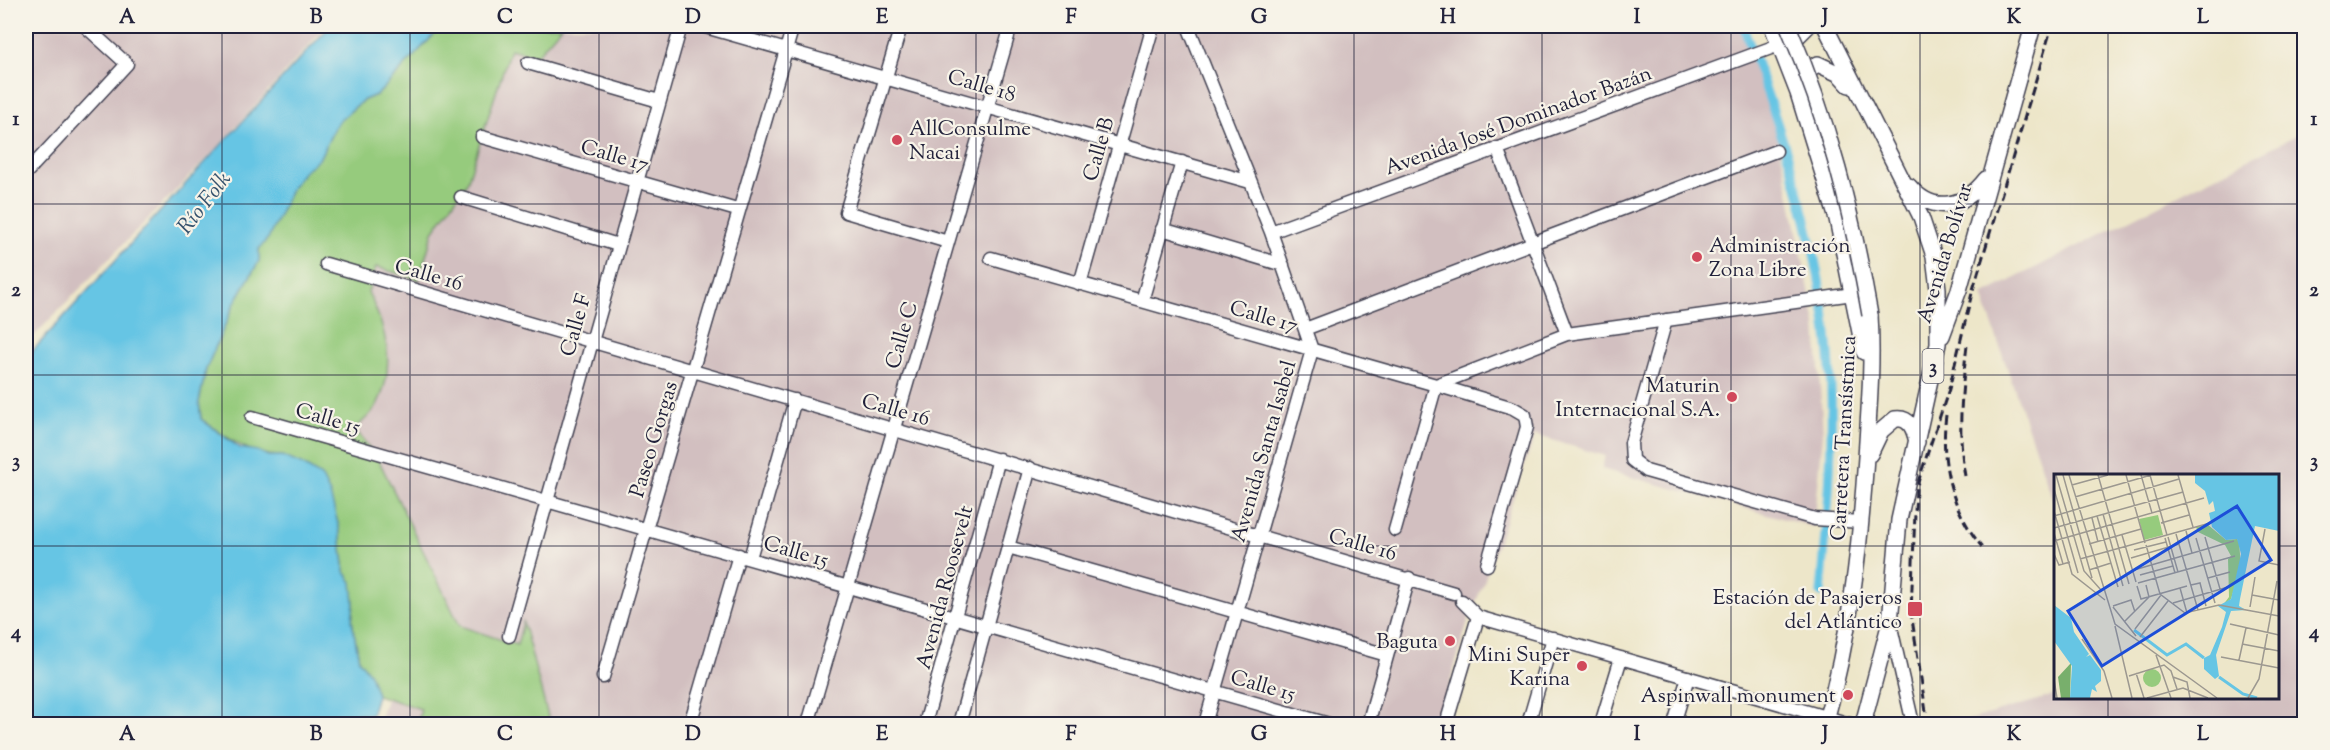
<svg xmlns="http://www.w3.org/2000/svg" width="2330" height="750" font-family="'Sorts Mill Goudy',serif">
<rect width="100%" height="100%" fill="#f7f3e8"/>
<filter id="ink" filterUnits="userSpaceOnUse"><feTurbulence type="fractalNoise" baseFrequency=".0167" numOctaves="2"/><feDisplacementMap in="SourceGraphic" scale="12" xChannelSelector="R" yChannelSelector="G"/><feConvolveMatrix kernelMatrix="1 2 1 2 8 2 1 2 1" color-interpolation-filters="sRGB"/></filter>
<filter id="wash" filterUnits="userSpaceOnUse"><feTurbulence type="fractalNoise" baseFrequency=".008" numOctaves="4" result="noise"/><feDisplacementMap in="SourceGraphic" scale="24" xChannelSelector="R" yChannelSelector="G"/><feGaussianBlur stdDeviation="1.35" result="paint"/><feColorMatrix in="noise" values="0 0 0 0 0 0 0 0 0 0 0 0 0 0 0 0 0 1.4 0 .05"/><feComposite in="paint" operator="in"/></filter>
<g filter="url(#wash)">
<rect width="100%" height="100%" fill="#ede6c9"/>
<path fill="#d2bfc0" d="M26 26H326L216 149 26 344Z
M454 26H1740L1773 114 1816 324 1823 434 1814 527 1602 469 1605 456 1535 435 1483 585 1469 617 1438 724H378L418 599 277 254Z
M2304 131V724H1955L2055 695 2056 698H2278V476H2056L2055 506 1982 295Z"/>
<path fill="#96cb7d" stroke="#5c765c" stroke-width="1.5" d="M442 26H562L536 56 510 49 467 183 433 232 419 280 376 267 368 292C386 328 397 366 377 405 372 414 362 422 355 429L379 461 460 626 517 645 523 622 550 724H417L421 709 377 695 370 675 359 660 352 621 354 603 345 572 339 527 282 456C250 456 227 438 201 419L199 402 206 369 235 302 259 261V249L269 236 292 187 305 170 319 159 337 123 362 101 378 94Z"/>
<path fill="#66c5e4" stroke="#447490" stroke-width="1.5" d="M330 26H442L378 94 362 101 337 123 319 159 305 170 292 187 269 237 259 249V261L235 302 206 369 199 402 201 419 240 448 258 451 268 456H282L303 465 321 476 330 494 339 527 345 572 352 582 354 603 352 621 359 660 370 674 377 695 371 715 356 714 353 724H26V358Z"/>
<g fill="none" stroke-linecap="round" stroke-linejoin="round">
<path stroke="#66c5e4" stroke-width="9" d="M1743 26C1786 142 1827 262 1831 388 1833 456 1827 525 1821 593"/>
</g>
</g>
<g filter="url(#ink)">
<g fill="none" stroke-linecap="round" stroke-linejoin="round">
<g stroke="#403f50" stroke-width="15">
<path id="minor" d="M702 26 1250 182
M901 26 846 212 948 242
M1188 26 1271 232 1312 350 1205 724
M528 63 659 101
M482 137 737 210
M1497 148 1567 334
M26 173 127 64 85 26
M461 197 618 245
M1162 229 1283 265
M1271 232 1779 45
M991 258 1436 385 1513 408 1525 415 1527 427 1487 565
M326 264 1454 593
M1080 284 1153 26
M1142 301 1182 162
M1666 320 1631 443 1632 460 1646 471 1815 519 1861 522
M1305 329 1776 151
M252 417 1329 724
M1395 530 1436 385 1567 334 1853 294
M1008 547 1387 655
M750 558 795 400
M1462 601 1478 617 1850 724
M1890 623 1913 724
M509 636 681 26
M603 677 793 26
M690 724 739 555
M808 724 1011 26
M925 724 999 459
M959 724 1030 468
M1368 724 1409 578
M1446 724 1478 617
M1528 724 1553 638
M1601 724 1621 658
M1674 724 1688 677"/>
</g>
<g stroke="#403f50" stroke-width="18">
<path id="major" d="M1772 26 1798 93 1837 219 1864 352
M1825 26 1921 217 1934 256 1938 289V344L1899 520 1890 622 1863 724
M1782 44 1794 40 1808 26
M1801 82 1806 71 1818 64 1839 74 1849 85
M1909 186C1934 216 1965 206 1986 179
M1942 336 1959 290 2033 26
M1870 454 1881 431 1895 419C1910 417 1914 429 1917 442
M1825 724C1850 637 1860 548 1866 457 1869 409 1873 363 1870 315"/>
</g>
<use href="#minor" stroke="#fff" stroke-width="12"/>
<use href="#major" stroke="#fff" stroke-width="15"/>
<path stroke="#22223b" stroke-width="3" stroke-dasharray="9 4.5" stroke-linecap="butt" d="M1946 415C1940 463 1951 509 1982 547
M1965 476C1957 431 1962 389 1967 345
M1926 712 1911 612 1916 488 1949 389 1972 293 2052 26"/>
<g stroke="#403f50" stroke-width="18" stroke-linecap="butt">
<path id="major-bridge" d="M1788 26C1829 121 1852 213 1870 315"/>
</g>
<use href="#major-bridge" stroke="#fff" stroke-width="15"/>
</g>
</g>
<path fill="none" stroke="#22223b" stroke-width="1.5" stroke-opacity="0.55" d="M222 26V724M410 26V724M599 26V724M788 26V724M976 26V724M1165 26V724M1354 26V724M1542 26V724M1731 26V724M1920 26V724M2108 26V476M26 204H2304M26 375H2304M26 546H2056M2278 546H2304M2108 698V724"/>
<g fill="#d1495b" stroke="#f7f3e8" stroke-width="2">
<circle cx="897" cy="140" r="6"/>
<circle cx="1697" cy="257" r="6"/>
<circle cx="1732" cy="397" r="6"/>
<rect x="1907" y="601" width="16" height="16" rx="3"/>
<circle cx="1450" cy="641" r="6"/>
<circle cx="1582" cy="666" r="6"/>
<circle cx="1848" cy="695" r="6"/>
</g>
<g text-anchor="middle" stroke-width="4.5" stroke-linejoin="round" paint-order="stroke">
<rect fill="#f7f3e8" stroke="#62616f" stroke-width="1.5" x="1922.5" y="349" width="21" height="34" rx="4.5"/>
<g font-size="20" font-weight="bold" fill="#22223b">
<text x="1933" y="373">3</text>
</g>
<g font-size="21" fill="#22223b" stroke="#f7f3e8">
<text transform="translate(982 85) rotate(16)" y="7">Calle 18</text>
<text transform="translate(1518 120) rotate(-20)" y="7">Avenida José Dominador Bazán</text>
<text transform="translate(1098 149) rotate(-74)" y="7">Calle B</text>
<text transform="translate(615 155) rotate(16)" y="7">Calle 17</text>
<text transform="translate(1944 253) rotate(-73)" y="7">Avenida Bolívar</text>
<text transform="translate(429 274) rotate(16)" y="7">Calle 16</text>
<text transform="translate(1264 316) rotate(16)" y="7">Calle 17</text>
<text transform="translate(575 325) rotate(-74)" y="7">Calle F</text>
<text transform="translate(901 335) rotate(-74)" y="7">Calle C</text>
<text transform="translate(896 409) rotate(16)" y="7">Calle 16</text>
<text transform="translate(328 418) rotate(16)" y="7">Calle 15</text>
<text transform="translate(1843 438) rotate(-87)" y="7">Carretera Transístmica</text>
<text transform="translate(653 439) rotate(-73)" y="7">Paseo Gorgas</text>
<text transform="translate(1263 451) rotate(-74)" y="7">Avenida Santa Isabel</text>
<text transform="translate(1363 544) rotate(16)" y="7">Calle 16</text>
<text transform="translate(796 551) rotate(16)" y="7">Calle 15</text>
<text transform="translate(944 587) rotate(-75)" y="7">Avenida Roosevelt</text>
<text transform="translate(1263 685) rotate(16)" y="7">Calle 15</text>
</g>
<g font-size="21" fill="#22223b" stroke="#f7f3e8" text-anchor="end">
<text x="909" y="135" text-anchor="start">AllConsulme<tspan x="909" dy="24">Nacai</tspan></text>
<text x="1709" y="252" text-anchor="start">Administración<tspan x="1709" dy="24">Zona Libre</tspan></text>
<text x="1720" y="392">Maturin<tspan x="1720" dy="24">Internacional S.A.</tspan></text>
<text x="1902" y="604">Estación de Pasajeros<tspan x="1902" dy="24">del Atlántico</tspan></text>
<text x="1438" y="648">Baguta</text>
<text x="1570" y="661">Mini Super<tspan x="1570" dy="24">Karina</tspan></text>
<text x="1836" y="702">Aspinwall monument</text>
</g>
<g font-size="22" font-style="italic" fill="#36536e" stroke="#f7f3e8">
<text transform="translate(203 202) rotate(-52)" y="8">Río Folk</text>
</g>
</g>
<g transform="translate(2054 474)">
<rect width="225" height="225" fill="#ede6c9"/>
<path d="M104 41 109 61 90 66 85 45ZM153 50 172 66 183 65 185 68 187 92 177 125 169 131 175 123 174 85 177 82 171 71 144 58 142 53ZM89 204a9 9 0 1 1 18 0a9 9 0 1 1-18 0Z" fill="#96cb7d"/>
<path d="M17 189 16 224H7L4 203Z" fill="#78af6c"/>
<path d="M141 1H225V57L201 52 186 125 185 132 192 136 177 137 162 181 165 202 161 205 150 195V184L156 181 168 153 172 138 164 132 177 125 187 80 183 65 172 66 158 53 155 39 161 37 159 27 155 31 151 17 141 9ZM0 131 17 144 20 158 35 180 32 183 36 181 47 196V207L41 212 43 218 38 215 36 224H16L18 192 0 167Z" fill="#66c5e4"/>
<path fill="none" stroke="#66c5e4" stroke-width="3" d="M80 156 113 181 132 170 150 184M165 203 189 220 203 224"/>
<path fill="none" stroke="#9c9890" stroke-width="1.5" d="M2 1 30 97 47 116M9 1 38 104M15 1 61 150 163 224M44 1 75 110M72 1 91 69M87 1 98 39M124 1 139 53M18 11 54 1M0 15 24 99M21 23 97 1M0 37 18 100 51 126M49 40 69 112M0 42 125 5M43 42 64 113M38 44 44 68M107 49 135 41M0 54 129 18M211 55 205 87 225 91M132 57 138 79M0 59 9 90M122 60 144 136M68 61 82 108M113 61 156 49M114 63 124 98M151 63 166 115M111 64 121 99M142 64 161 129M0 67 150 24M35 70 87 55M92 71 106 120 131 139 165 131 225 142M80 76 112 68M0 80 5 91 16 88M77 84 125 70M26 85 113 61 96 1M35 96 57 89M80 96 180 67M86 101 119 92M154 104 176 98M84 109 181 82M137 111 146 109 152 132M83 112 87 125 133 112M126 114 133 139M198 121 225 126M119 129 174 113M59 132 77 126 81 138M59 133 82 162M196 133 201 103M71 147 95 123 92 111M176 150 225 161M61 152 78 224M81 155 107 121M86 163 114 127M28 165 50 197 58 224M188 170 225 177M102 181 117 224M167 183 225 194M185 186 192 154M82 199 90 224M75 202 110 191 117 197 123 215M119 203 133 208 136 224M0 205 3 224M93 224 129 214 154 224M194 224 205 205 223 107"/>
<path fill="#1d4ed8" fill-opacity="0.15" stroke="#1d4ed8" stroke-width="3" d="M183 32 217 86 48 192 14 137Z"/>
<rect width="225" height="225" fill="none" stroke="#22223b" stroke-width="3"/>
</g>
<rect width="2330" height="750" fill="none" stroke="#f7f3e8" stroke-width="66"/>
<rect x="33" y="33" width="2264" height="684" fill="none" stroke="#22223b" stroke-width="2"/>
<g font-size="20" text-anchor="middle" font-weight="bold" fill="#22223b">
<text x="127" y="23">A</text>
<text x="316" y="23">B</text>
<text x="505" y="23">C</text>
<text x="693" y="23">D</text>
<text x="882" y="23">E</text>
<text x="1071" y="23">F</text>
<text x="1259" y="23">G</text>
<text x="1448" y="23">H</text>
<text x="1637" y="23">I</text>
<text x="1825" y="23">J</text>
<text x="2014" y="23">K</text>
<text x="2203" y="23">L</text>
<text x="16" y="125">1</text>
<text x="2314" y="125">1</text>
<text x="16" y="296">2</text>
<text x="2314" y="296">2</text>
<text x="16" y="467">3</text>
<text x="2314" y="467">3</text>
<text x="16" y="638">4</text>
<text x="2314" y="638">4</text>
<text x="127" y="740">A</text>
<text x="316" y="740">B</text>
<text x="505" y="740">C</text>
<text x="693" y="740">D</text>
<text x="882" y="740">E</text>
<text x="1071" y="740">F</text>
<text x="1259" y="740">G</text>
<text x="1448" y="740">H</text>
<text x="1637" y="740">I</text>
<text x="1825" y="740">J</text>
<text x="2014" y="740">K</text>
<text x="2203" y="740">L</text>
</g>
</svg>
